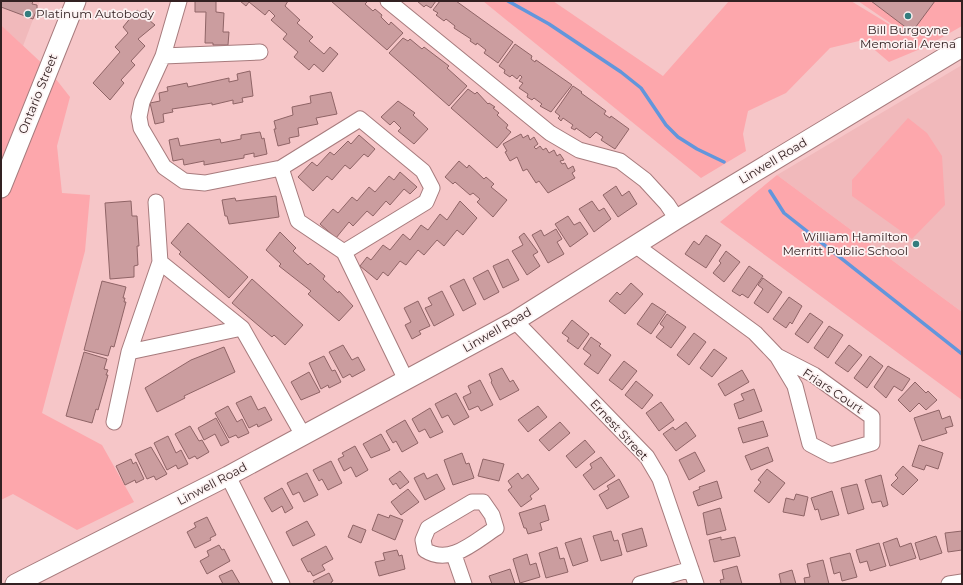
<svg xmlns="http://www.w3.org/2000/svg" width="963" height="585" font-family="Montserrat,sans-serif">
<rect width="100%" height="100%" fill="#f6c6c8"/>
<path fill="#f1b9bb" d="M1 1H40L23 46 1 25Z
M962 65V312L777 175Z"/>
<path fill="#fda7ac" d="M483 1H553L663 76 729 1H851L915 40 858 1H962V26L925 47 889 62 863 40 830 48 786 93 748 111 743 134 746 151 701 178Z
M1 25 48 69 70 97 57 146 62 193 90 195 85 251 42 413 102 445 134 502 77 530 13 494 1 500Z
M908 118 927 133 942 156 945 205 912 239 852 196V180Z
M777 175 962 312V400L720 222Z"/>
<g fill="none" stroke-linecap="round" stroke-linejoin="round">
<path stroke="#6296dc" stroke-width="3.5" d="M508 1 549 24 621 72 641 88 666 125 678 137 697 149 724 162
M770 191 784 213 962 354"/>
</g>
<path fill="#cb9d9f" stroke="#8f6466" d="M1 1H33L32 4 37 5V9L33 19 1 7Z
M195 1H216V12L224 13 223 32H229L228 45H213V43H205L206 12H195Z
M240 1H288L285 6 300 20 297 23 313 37 309 41 324 54 330 47 338 54 323 72 314 64 309 70 294 57 298 52 283 39 287 34 271 20 275 16 269 10 265 15 249 2 246 6Z
M331 1H365L367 2 365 4 373 11 375 9 382 15 381 17 389 25 391 22 403 33 387 50Z
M417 1H436L431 8 426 5 424 7Z
M440 1H456L513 42 498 63 484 53 486 50 477 43 476 45 470 41 471 39 454 28 455 26 446 19 444 21 436 15 438 13 433 10Z
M871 1H935L912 32Z
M137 10 155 25 138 39 145 46 131 61 135 65 121 80 124 83 110 100 93 83 120 52 115 47 128 33 123 27Z
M403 38 408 41 410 39 422 49 424 47 449 66 447 68 467 86 449 106 389 53Z
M515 44 532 56 531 59 535 62 536 60 572 85 551 112 540 106 542 104 534 98 532 100 527 97 528 94 519 88 523 83 519 81 522 77 520 75 517 79 512 75 510 77 504 73 505 70 499 66Z
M250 71 253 96 242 98 243 102 233 104V100L212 105V103L172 109 173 112 163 114 164 122 155 124 150 103 160 101 159 93 168 91 167 87 187 83 188 87 229 78V82L238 80 237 74Z
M573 86 582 92 581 93 606 111 604 114 610 118 611 116 629 129 615 149 601 140 603 137 596 132 590 138 576 128 575 130 571 128 573 125 563 118 561 121 558 118 560 116 555 112Z
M468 89 475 94 477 92 488 104 489 103 495 107 493 108 499 113 497 115 508 125 506 128 511 132 497 148 451 108Z
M331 92 337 114 316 118 318 124 298 128 299 136 289 138 290 143 278 146 274 129H276L274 121 293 115 292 107 311 103 310 96Z
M398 101 415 113 413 115 428 129 414 144 398 131 401 128 394 121 390 125 381 117Z
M260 132 262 139 264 138 267 154 254 157V153L244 155V158L204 165V161L184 165 183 159 173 161 169 140 178 138 180 146 220 139 221 143 241 139V135Z
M521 134 523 138 528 135 530 140 534 137 538 144 534 147 536 149 540 146 543 150 546 148 549 153 554 150 557 156 560 154 564 160 560 161 562 164 565 163 568 169 573 166 575 171 572 173 575 178 548 193 539 181 536 183 527 169 523 171 517 157 510 161 505 152 507 151 503 144Z
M359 135 375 149 368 157 364 154 350 169 345 165 332 180 327 176 313 191 298 177 312 162 317 166 330 152 334 155 348 141 351 144Z
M459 161 467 168 469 165 484 179 486 177 494 184 491 187 507 200 493 217 477 202 480 199 473 193 470 195 455 182 453 184 445 177Z
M400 172 417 187 410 194 404 189 390 205 386 201 373 216 367 211 353 226 349 222 336 238 320 224 333 209 338 213 352 197 357 201 369 187 375 192 389 176 394 180Z
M616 186 622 196 629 191 637 204 618 217 603 195Z
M276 196 279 217 229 224 227 216H225L222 200 235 198 236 201Z
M131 201 132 216H137L139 246H137L138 265 134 266V277L110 279 105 203Z
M460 201 477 218 463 235 457 230 444 246 437 240 424 255 418 250 406 265 400 261 388 276 383 272 377 280 360 266 367 257 371 260 383 245 390 250 403 234 410 240 421 225 428 230 440 214 447 220Z
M592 201 599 211 604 208 611 219 594 232 579 209Z
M568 216 574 225 580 222 588 234 570 247 555 224Z
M188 223 248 277 229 298 179 254 181 252 171 243Z
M556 229 562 239 557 242 564 254 548 263 532 235 541 230 544 236Z
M280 232 296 248 293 251 308 265 310 263 325 276 323 279 338 293 339 291 353 306 339 321 308 294 311 291 279 266 281 264 266 250Z
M524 233 538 252 533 255 540 266 527 275 512 251 523 245 519 237Z
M706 235 721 245 706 268 685 254 694 241 699 245Z
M726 251 740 262 724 282 713 273 721 263 719 261Z
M508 259 519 280 503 288 493 266Z
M749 266 763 276 748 298 742 294 740 296 732 291Z
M488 270 499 292 484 300 473 278Z
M763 278 782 292 768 313 754 303 763 289 758 285Z
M252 279 303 325 285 345 274 335 272 337 232 303Z
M464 279 476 304 463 311 450 286Z
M102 281 126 287 123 298H125L124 302H126L114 347 111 346 108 356 84 350Z
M631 283 643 294 625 314 609 301 617 292 620 295Z
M442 291 454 315 434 326 425 308 432 305 428 298Z
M789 297 802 306 792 324 790 322 786 328 773 319Z
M418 301 430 326 419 331 421 334 412 339 405 325 411 322 404 308Z
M652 303 666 312 651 334 637 324Z
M810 313 823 322 808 343 795 334Z
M667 314 686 327 671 348 656 337 664 327 660 324Z
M572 320 589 334 578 349 567 341 569 338 562 333Z
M829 326 843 335 828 358 814 348Z
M694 333 706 342 689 365 677 355Z
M591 337 601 344 599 346 611 355 598 374 584 364 591 355 583 349Z
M343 345 352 360 358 357 365 370 352 377 350 374 343 378 329 352Z
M849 345 862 355 848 372 835 363Z
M224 347 235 372 184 396 185 398 157 412 145 388 191 360Z
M714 349 727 358 712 377 700 368Z
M84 352 107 359 104 369 108 370 106 375H108L98 410 96 409 92 423 66 416Z
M324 356 332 371 335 370 341 382 329 388 328 385 321 389 309 363Z
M870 356 883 366 867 388 854 378Z
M624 361 637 371 622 390 609 380Z
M888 366 910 379 902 391 894 386 886 398 874 387Z
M502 368 510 382 513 380 519 390 500 400 491 382 492 381 489 374Z
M742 370 749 382 725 396 718 384Z
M309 372 320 392 301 400 291 382Z
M480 380 493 405 481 411 478 406 469 410 463 397 471 393 468 386Z
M636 381 653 395 642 409 625 395Z
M915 382 926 393 928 391 937 400 926 410 919 403 910 412 898 400Z
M754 389 762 411 739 419 734 404 744 400 741 394Z
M456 393 469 417 454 425 448 415 442 418 435 404Z
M251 396 258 410 265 407 272 420 258 427 257 424 249 428 236 403Z
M661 402 674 420 659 431 646 413Z
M228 406 237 422 242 419 249 433 238 438 236 435 229 438 215 413Z
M538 406 547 417 528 432 518 420Z
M430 408 443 432 430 438 425 429 419 432 412 419Z
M939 410 942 419 950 416 953 426 945 428 947 433 922 441 914 418Z
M216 418 229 442 221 446 215 434 204 440 198 428Z
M405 420 418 443 402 452 396 441 393 443 386 431Z
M763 421 768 436 743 443 738 428Z
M560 422 570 433 549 451 539 440Z
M686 422 696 436 676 451 663 434 673 427 675 430Z
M190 426 199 441 202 440 209 452 197 459 195 456 189 459 175 434Z
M381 434 390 450 371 458 363 444Z
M168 436 176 453 181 450 188 464 178 469 176 465 167 470 154 443Z
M585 440 595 452 576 468 566 456Z
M919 445 943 453 938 469 926 465 924 470 912 466Z
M355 446 368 470 356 477 351 467 344 471 338 459 344 456 342 453Z
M151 447 167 474 156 480 154 476 147 479 135 454Z
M768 447 773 461 751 470 745 456Z
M695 452 705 471 689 480 679 460Z
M462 453 466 464 469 463 474 478 453 485 444 460Z
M601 457 615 476 594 490 583 475 592 468 590 464Z
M131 459 133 464 136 462 144 479 136 483 135 480 125 485 116 466Z
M483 459 504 464 499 481 478 476Z
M331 461 342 483 328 490 322 479 319 481 313 470Z
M903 466 918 480 903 495 891 485 898 478 895 475Z
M767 469 785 483 769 503 754 491 761 482 758 480Z
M400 471 409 482 400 489 396 483 393 485 389 479Z
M307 473 318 495 304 502 299 492 293 495 287 483Z
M424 473 427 479 437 474 445 489 425 500 414 478Z
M518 473 522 479 528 474 539 489 530 496 532 499 521 507 508 490 512 487 508 481Z
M881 475 888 505 883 507 881 501 872 503 865 480Z
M619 479 629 497 607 509 599 495 609 489 607 486Z
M717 481 722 498 698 506 693 492 700 489 699 487Z
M857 484 864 509 848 514 841 488Z
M282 488 293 508 285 513 282 506 272 512 264 498Z
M408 489 419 502 401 515 391 502Z
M832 491 839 515 821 520 818 509 815 510 811 498Z
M796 494 808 497 804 516 783 512 786 498 794 500Z
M545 505 549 520 540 523 542 530 528 534 526 528H524L519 513Z
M720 508 726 530 707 535 703 513Z
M378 514 389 518 390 515 403 520 395 540 372 530Z
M207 517 216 535 210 538 211 540 195 548 187 532 196 527 194 523Z
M307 521 315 535 293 546 286 532Z
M353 525 366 530 361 543 348 537Z
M642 528 647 546 627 552 622 534Z
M611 531 614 541 618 540 622 555 601 561 593 536Z
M962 531V550L948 552 945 533Z
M936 536 942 553 920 560 915 543Z
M721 537V540L735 537 740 556 714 562 709 540Z
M581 538 588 561 573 566 565 543Z
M897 538 900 547 911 543 916 558 890 566 883 543Z
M879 543 886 566 870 571 867 561 860 563 856 550Z
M219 545 222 550 224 549 230 561 207 574 200 561 209 556 207 551Z
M326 546 333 559 322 565 325 570 313 576 310 571 308 572 301 559Z
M557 547 560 559 564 558 568 572 546 578 539 553Z
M397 550 399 556 402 555 405 569 379 576 375 562 385 560 383 553Z
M850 553 857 577 842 581 840 572 834 574 830 558Z
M527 554 530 565 536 563 540 577 520 583 513 559Z
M823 560 829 584H805L804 578 810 577 807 564Z
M737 566 742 584H721L720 580 724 579 722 570Z
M510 569 515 584H492L489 576Z
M232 570 240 584H223L219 576Z
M792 570 796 584H777L781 583 779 574Z
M329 573 333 581 331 582 332 584H315L313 581Z"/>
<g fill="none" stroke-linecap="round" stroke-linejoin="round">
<g stroke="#a77b7d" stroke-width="17">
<path id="minor" d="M179 1 163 56 142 102 139 117 141 128 164 167 184 181 205 183 281 168 360 119 423 171 432 188 426 202 344 252
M388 1 550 133 579 150 620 161 645 180 667 204 677 219
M163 56 260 52
M281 168 298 221 344 252 406 380
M635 245 755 333 777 356 795 386 810 444 831 455 872 443V417L814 375 777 356
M160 262 242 328 303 435
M515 321 647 457 660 479 696 584
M129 352 242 328
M114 422 129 352 160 262 156 202
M228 476 282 584
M472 502H483L492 515 496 528C474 542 450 566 425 550L423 540 428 528Z
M454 555 464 584
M640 584 691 569
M949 584 962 582"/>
</g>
<g stroke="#a77b7d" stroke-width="21">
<path id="major" d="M1 188 76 1
M15 584 228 476 515 321 677 219 962 47"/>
</g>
<use href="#minor" stroke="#fff" stroke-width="15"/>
<use href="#major" stroke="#fff" stroke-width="19"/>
</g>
<g fill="#347d7e" stroke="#fcf2f2" stroke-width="1.5">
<circle cx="28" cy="14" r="4"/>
<circle cx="908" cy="16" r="4"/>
<circle cx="916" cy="244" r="4"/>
</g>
<g text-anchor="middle" stroke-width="3.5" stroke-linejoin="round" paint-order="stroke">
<g font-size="12" fill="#332122" stroke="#fcf2f2" text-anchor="start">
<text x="36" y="18">Platinum Autobody</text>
<text x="908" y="34" text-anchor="middle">Bill Burgoyne<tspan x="908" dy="14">Memorial Arena</tspan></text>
<text x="908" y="241" text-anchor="end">William Hamilton<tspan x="908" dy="14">Merritt Public School</tspan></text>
</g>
<g font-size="12" fill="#332122" stroke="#fcf2f2">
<text transform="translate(38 94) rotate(-68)" y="4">Ontario Street</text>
<text transform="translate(773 161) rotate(-31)" y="4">Linwell Road</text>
<text transform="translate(497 330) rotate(-30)" y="4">Linwell Road</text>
<text transform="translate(833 391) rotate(34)" y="4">Friars Court</text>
<text transform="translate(619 430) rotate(47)" y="4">Ernest Street</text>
<text transform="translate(212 484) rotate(-28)" y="4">Linwell Road</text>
</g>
</g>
<rect width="963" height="585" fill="none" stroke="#332122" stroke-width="4"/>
</svg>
